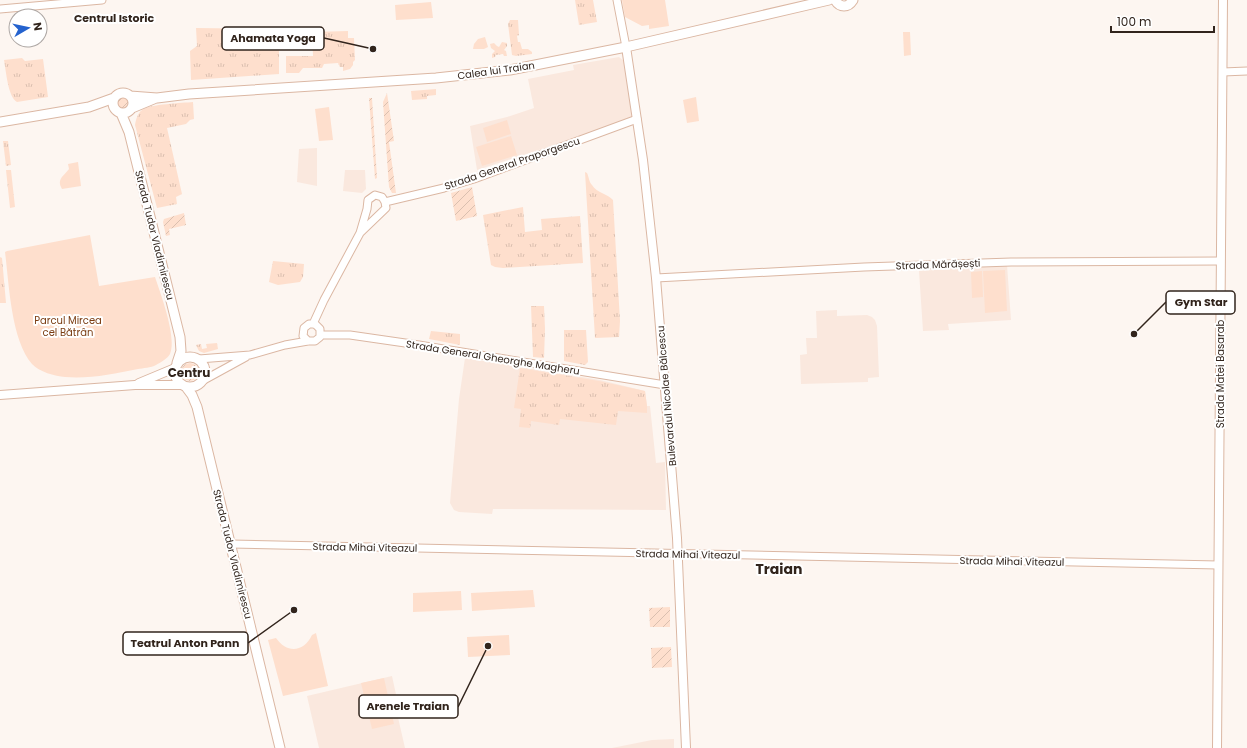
<svg xmlns="http://www.w3.org/2000/svg" width="1247" height="748" font-family="Poppins,sans-serif">
<defs>
<pattern id="grass-tufts" width="24" height="20" patternUnits="userSpaceOnUse"><rect width="24" height="20" fill="#fedfcd"/><path d="M3 7l-1-3M5 7V3M7 7l1-3M15 17l-1-3M17 17v-4M19 17l1-3" fill="none" stroke="#dabfaf"/></pattern>
<pattern id="garden-furrows" width="10" height="10" patternUnits="userSpaceOnUse"><rect width="10" height="10" fill="#fedfcd"/><path d="M-1 1l2-2M0 10L10 0M9 11l2-2" fill="none" stroke="#dabfaf"/></pattern>
</defs>
<rect width="100%" height="100%" fill="#fdf6f1"/>
<path fill="#fae8de" d="M619 57 624 61 632 115 630 119 603 129 477 170 470 126 507 117 534 108 528 79 574 70 573 65Z
M317 148V186L297 182 299 149Z
M345 170H365L366 189 362 193 343 191Z
M1007 265 1011 320 948 324 949 330 923 331 919 271Z
M837 310V316L867 315 872 317 875 320 877 326 879 377 868 378V382L801 384 800 355 807 354 806 338H817L816 311Z
M465 358 600 380 645 391 647 406H650L656 463 665 462 666 510 493 509 492 514 459 512 454 510 450 503 459 399Z
M392 676 397 699 394 700 405 748H319L307 696Z
M674 739V748H612L652 740Z"/>
<path fill="url(#grass-tufts)" d="M575 0H593L597 22 579 25Z
M510 20H518L519 35 517 36 518 42H520L522 49H528L532 52V54L516 56 512 55 508 24Z
M196 28 279 29V74L191 80 190 51 197 46Z
M348 31V38H354L355 60 353 62V65L350 69 343 71V67H340L338 63 324 64 322 68H303L299 73H286V56H313L312 32Z
M502 42 507 43V46L504 50 506 51 507 56H504L503 54 496 55 495 57 492 58V54L495 51 491 48 490 44 494 43 497 46 499 47Z
M22 58 25 61 43 59 48 97 17 102C8 97 6 71 4 60Z
M436 89V95L427 96V99L412 100 411 91Z
M193 102 194 119 190 120 186 124 167 128 182 194 176 197 177 204 157 208 135 125C136 120 137 114 142 110 150 104 182 103 193 102Z
M3 141H8L11 165 6 166Z
M6 170H11L15 207 10 208Z
M585 172 587 173C589 177 589 182 592 185 597 193 608 194 613 200L620 321 619 337 595 338Z
M523 207 525 232 542 230 541 219 580 216 583 263 503 268 495 267 491 265 483 215Z
M0 257 2 258 6 303H0Z
M273 261 304 264 303 277 300 282 278 285 269 282Z
M531 306H544L545 329 544 358 533 357Z
M564 330H586L588 362 585 365 564 361Z
M431 331 460 334V345L429 339Z
M217 343 218 349 204 353 199 351 196 345 201 344 202 349 207 348 206 344Z
M520 368 599 381 645 391 647 406V413L618 411 616 425 560 419 559 425 531 421 530 428 519 427 521 409 514 408Z"/>
<path fill="#fedfcd" d="M622 0H665L669 26 649 29V25L642 26 625 17Z
M431 2 433 18 396 20 395 5Z
M903 32H910L911 55 904 56Z
M485 37 488 47 484 49H473L474 44 478 39Z
M696 97 699 121 687 123 683 100Z
M329 107 333 140 319 141 315 109Z
M507 120 511 134 487 142 483 128Z
M511 136 517 155 482 166 476 147Z
M78 162 81 186 62 189C56 179 64 176 69 169L68 164Z
M90 235 99 286 155 277C161 295 177 337 170 354 168 358 160 363 156 365 151 368 143 368 138 369 114 374 89 379 65 377 55 376 39 372 32 364 11 340 9 283 5 252L7 251Z
M1005 270 1007 311 985 313 983 271Z
M982 271 983 297 972 298 971 272Z
M533 590 535 607 472 611 471 593Z
M461 591 462 610 413 612V593Z
M316 633 328 686 283 696 268 640 276 638C287 654 304 652 312 635Z
M509 635 510 655 468 657 467 637Z
M384 678 394 724 372 729 361 683Z"/>
<path fill="url(#garden-furrows)" d="M387 93 394 141 389 142 396 193H392L389 187 383 102Z
M116 103a7 7 0 1 1 14 0a7 7 0 1 1-14 0Z
M369 98H372L377 178 375 179Z
M472 187 477 216 456 221 451 193Z
M184 213 186 225 169 229 170 235 166 236 163 222 164 219Z
M181 372a9 9 0 1 1 18 0a9 9 0 1 1-18 0Z
M670 607V627H650L649 608Z
M671 647 672 667 652 668 651 648Z"/>
<g fill="none" stroke-linecap="round" stroke-linejoin="round">
<g stroke="#dbb7a3" stroke-width="9">
<path id="tertiary" d="M617 0 626 47
M0 9 102 0
M1223 72 1247 71
M385 202 444 188 474 179 637 119
M656 278 864 267 1011 262 1220 261
M313 324 324 300 360 233 386 208 385 202 382 197 375 195 368 200 367 209 360 233
M321 335H350L419 345 665 385
M199 359 250 355 285 345 308 341H315L320 337V329L315 324H309L304 328 303 336 308 341
M204 380 246 357
M231 544 1218 565"/>
</g>
<g stroke="#dbb7a3" stroke-width="10">
<path id="secondary" d="M626 47 643 160 656 278 677 538 686 748
M139 383 175 368
M0 395 135 385H182
M1217 748 1223 0"/>
</g>
<g stroke="#dbb7a3" stroke-width="11">
<path id="primary" d="M835 0C840 8 848 8 853 0
M113 103a10 10 0 1 1 20 0a10 10 0 1 1-20 0Z
M130 96 157 98 189 94 436 78 510 70 626 47 829 0
M132 108 156 98
M121 113 129 132 180 337 181 351 177 363
M0 122 89 107 114 98
M175 372a15 15 0 1 1 30 0a15 15 0 1 1-30 0Z
M186 387 192 395 197 407 280 748"/>
</g>
<use href="#tertiary" stroke="#fff" stroke-width="7"/>
<use href="#secondary" stroke="#fff" stroke-width="8"/>
<use href="#primary" stroke="#fff" stroke-width="9"/>
</g>
<g text-anchor="middle" stroke-width="4" stroke-linejoin="round" paint-order="stroke">
<g font-size="10" fill="#31241c" stroke="#fff">
<text transform="translate(496 70) rotate(-8)" y="4">Calea lui Traian</text>
<text transform="translate(512 163) rotate(-19)" y="4">Strada General Praporgescu</text>
<text transform="translate(155 235) rotate(76)" y="4">Strada Tudor Vladimirescu</text>
<text transform="translate(938 264) rotate(-2)" y="4">Strada Mărășești</text>
<text transform="translate(493 357) rotate(9)" y="4">Strada General Gheorghe Magheru</text>
<text transform="translate(1220 374) rotate(-90)" y="4">Strada Matei Basarab</text>
<text transform="translate(666 396) rotate(-95)" y="4">Bulevardul Nicolae Bălcescu</text>
<text transform="translate(365 547) rotate(1)" y="4">Strada Mihai Viteazul</text>
<text transform="translate(233 554) rotate(76)" y="4">Strada Tudor Vladimirescu</text>
<text transform="translate(688 554) rotate(1)" y="4">Strada Mihai Viteazul</text>
<text transform="translate(1012 561) rotate(1)" y="4">Strada Mihai Viteazul</text>
</g>
<g font-size="10" fill="#7b3e14" stroke="#fff">
<text x="68" y="324">Parcul Mircea<tspan x="68" dy="12">cel Bătrân</tspan></text>
</g>
<g font-size="11" font-weight="bold" fill="#31241c" stroke="#fff">
<text x="114" y="22">Centrul Istoric</text>
</g>
<g font-size="12" font-weight="bold" fill="#31241c" stroke="#fff">
<text x="189" y="377">Centru</text>
</g>
<g font-size="14" font-weight="bold" fill="#31241c" stroke="#fff">
<text x="779" y="574">Traian</text>
</g>
</g>
<path fill="none" stroke="#31241c" stroke-width="1.5" d="M373 49L324 38M1134 334L1166 302M294 610L248 643M488 646L458 707"/>
<g fill="#31241c" stroke="#fff" stroke-width="1.5">
<circle cx="373" cy="49" r="4"/>
<circle cx="1134" cy="334" r="4"/>
<circle cx="294" cy="610" r="4"/>
<circle cx="488" cy="646" r="4"/>
</g>
<g fill="#fff" stroke="#31241c" stroke-width="1.5">
<rect x="222" y="27" width="102" height="23" rx="4"/>
<rect x="1166" y="291" width="69" height="23" rx="4"/>
<rect x="123" y="632" width="125" height="23" rx="4"/>
<rect x="359" y="695" width="99" height="23" rx="4"/>
</g>
<g font-size="11" text-anchor="middle" font-weight="bold" fill="#31241c">
<text x="273" y="42">Ahamata Yoga</text>
<text x="1201" y="306">Gym Star</text>
<text x="185" y="647">Teatrul Anton Pann</text>
<text x="408" y="710">Arenele Traian</text>
</g>
<g transform="translate(28 28) rotate(81)"><circle r="19" fill="#ffffff" stroke="#ada7a4"/>
<path d="M0-3L7 15L0 10L-7 15Z" fill="#2462ce"/>
<text y="-6" font-size="11" font-weight="bold" text-anchor="middle" fill="#31241c">N</text>
</g>
<path d="M1111 26v6h103v-6" fill="none" stroke="#31241c" stroke-width="2"/>
<text x="1117" y="26" font-size="12" fill="#31241c" stroke="#ffffff" stroke-width="3" paint-order="stroke">100 m</text>
</svg>
